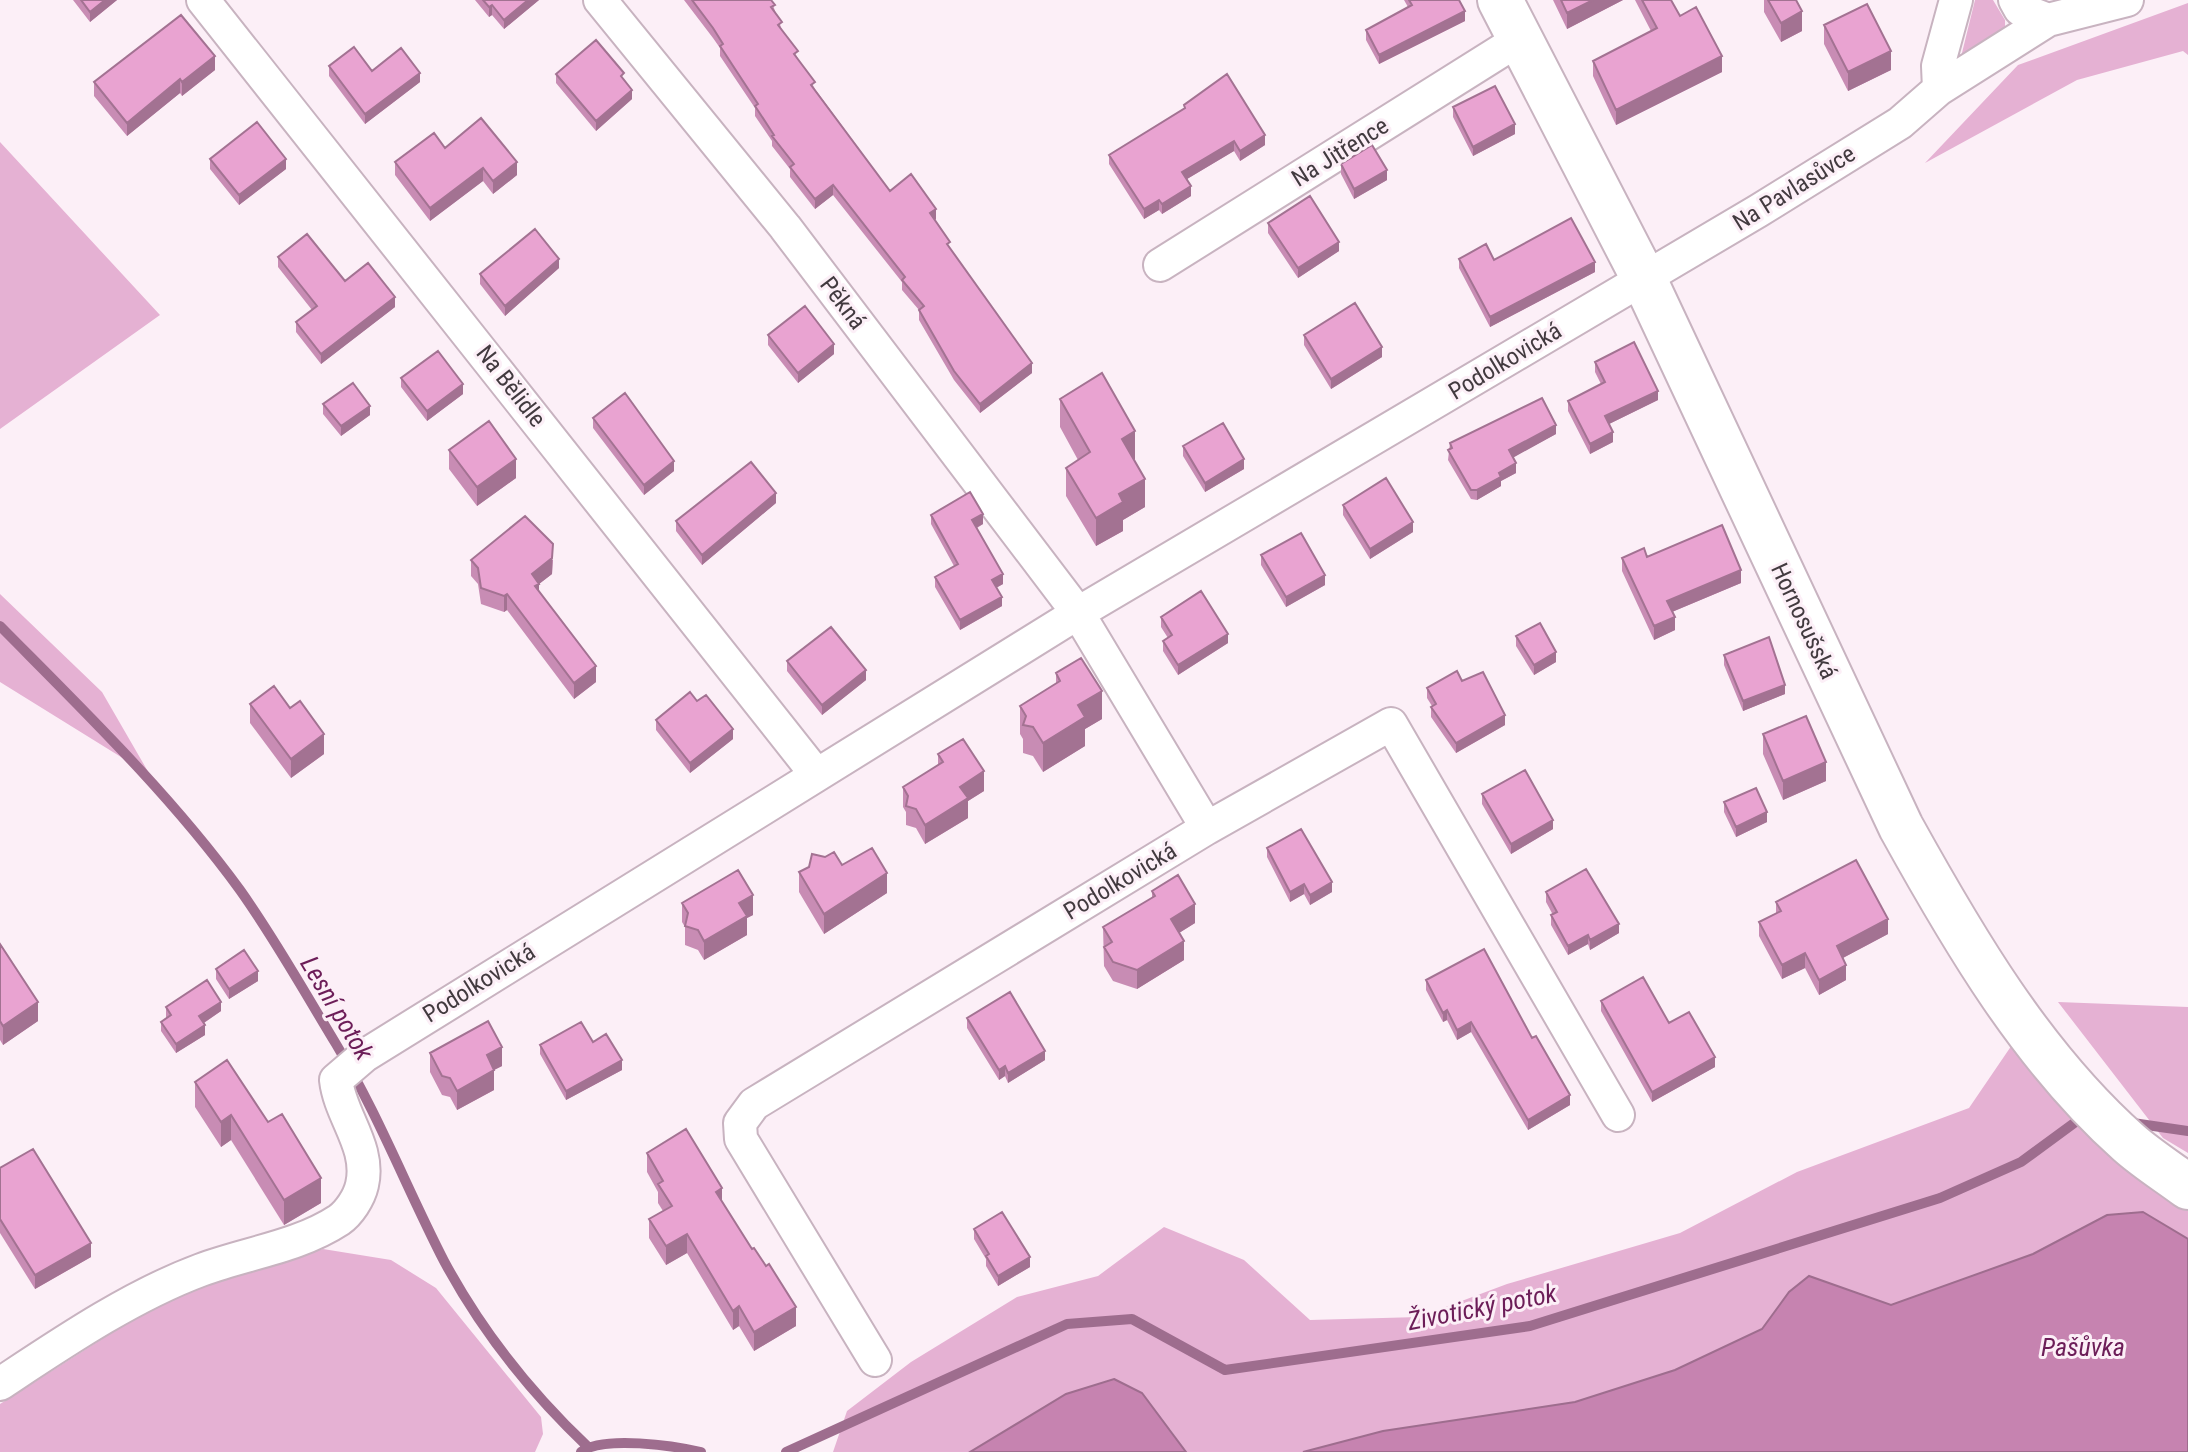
<svg xmlns="http://www.w3.org/2000/svg" width="2188" height="1452" font-family="'Roboto Condensed',sans-serif">
<rect width="100%" height="100%" fill="#fceff7"/>
<path fill="#e5b1d3" d="M1975 0H1993L2005 20V30L1961 57Z
M2188 3V55L2183 51 2077 80 1925 163 2018 65Z
M0 142 160 315 0 429Z
M0 594 102 692 150 775 0 682Z
M2058 1002 2188 1007V1153L2163 1138Z
M2016 1039 2188 1202V1239L2143 1212 2108 1215 2033 1254 1891 1305 1809 1276 1789 1292 1762 1329 1675 1370 1575 1402 1383 1431 1303 1452H1186L1170 1429 1066 1394 970 1452H833L847 1411 911 1362 1017 1297 1098 1276 1164 1227 1244 1260 1310 1320 1419 1317 1507 1284 1680 1233 1797 1172 1969 1108Z
M323 1249 391 1260 436 1288 541 1417 543 1434 535 1452H0V1404L127 1323 194 1288Z"/>
<path fill="#c683b0" stroke="#9e6d8e" stroke-width="2" d="M2143 1212 2188 1239V1452H1303L1383 1431 1575 1402 1675 1370 1762 1329 1789 1292 1809 1276 1891 1305 2033 1254 2107 1215Z
M1114 1379 1142 1393 1186 1452H970L1066 1394Z"/>
<g fill="none" stroke-linecap="round" stroke-linejoin="round">
<path stroke="#9e6d8e" stroke-width="10" d="M0 626C83 710 170 794 240 890 275 939 305 993 336 1044 378 1114 407 1189 444 1261 481 1330 531 1393 588 1447
M2126 1122 2188 1131
M581 1452C603 1435 675 1446 701 1452
M786 1452 1067 1324 1132 1319 1225 1370 1530 1326 1940 1198 2021 1162 2081 1118 2087 1119"/>
<g stroke="#c8b3c0" stroke-width="36">
<path id="street" d="M203 0 816 774
M600 0 785 227 1078 613 1207 828 1391 724 1618 1115
M2015 0 2020 9 2048 20
M1939 89 1938 66 1956 0
M1160 265 1520 39
M875 1360 741 1139 740 1123 754 1104 1207 828
M0 1384C62 1343 131 1296 201 1270 246 1253 298 1247 339 1220 349 1213 359 1198 362 1185 371 1147 340 1116 336 1080L364 1056 1078 613 1758 211 1900 123 1939 89 2048 20 2127 0"/>
</g>
<g stroke="#c8b3c0" stroke-width="48">
<path id="secondary" d="M1500 0 1644 279 1901 827C1963 939 2032 1057 2129 1143 2147 1159 2168 1172 2188 1187"/>
</g>
<use href="#street" stroke="#fff" stroke-width="32"/>
<use href="#secondary" stroke="#fff" stroke-width="44"/>
</g>
<path fill="#c88cb4" d="M73 0H117L90 22Z
M475 0H539L504 29 492 15 489 17Z
M684 0H771L782 30 815 89 890 191 936 219 935 220 950 248 1032 373 980 413 954 380 919 320V310L902 290V282L833 195 815 209 790 177V169L772 146V141L755 116V108L720 56V48L713 38Z
M1404 0H1459L1465 21 1379 64 1366 40V30L1408 7Z
M1553 0H1623L1567 29Z
M1635 0H1671L1680 16 1722 72 1616 125 1593 76V61L1651 31Z
M1764 0H1796L1802 31 1781 42 1764 12Z
M1824 25 1891 70 1848 91 1824 44Z
M329 66 372 71 420 82 365 124 329 76Z
M215 70 182 96 180 93 127 136 94 96V82Z
M556 74 632 99 596 131 556 83Z
M1184 105 1265 145 1240 161 1234 151 1187 179 1191 196 1162 214 1159 210 1144 219 1109 164V155L1184 109Z
M1453 107 1515 134 1473 156 1453 117Z
M445 148 517 175 493 194 483 181 430 221 395 175V162Z
M210 159 286 169 239 205 210 169Z
M1341 164 1387 180 1354 199 1341 174Z
M1268 223 1339 251 1298 278 1268 233Z
M278 257 345 281 395 307 321 364 296 332V322L312 310 278 267Z
M1459 259 1494 260 1595 272 1490 327 1459 268Z
M559 268 505 316 480 284V274Z
M768 335 834 354 798 383 768 345Z
M1304 335 1382 357 1331 389 1304 345Z
M1595 362 1658 400 1609 424 1613 442 1590 454 1568 411V401L1601 384 1595 372Z
M401 378 463 394 427 421 401 387Z
M1060 399 1135 459 1134 460 1145 507 1123 520V531L1096 546 1066 496V468L1078 460 1060 427Z
M323 404 370 415 341 436 323 414Z
M593 418 674 471 644 495 593 428Z
M1556 434 1513 457 1516 473 1501 481V486L1477 500 1471 499 1448 460 1450 443Z
M1183 446 1244 469 1205 492 1183 456Z
M449 450 516 478 477 506 449 469Z
M776 503 702 565 676 531V521Z
M1343 505 1413 532 1370 559 1343 515Z
M931 515 983 524 977 528 1003 584 996 588 1002 606 960 630 935 587V577L954 566 931 524Z
M1261 555 1325 585 1286 607 1261 565Z
M1647 557 1741 583 1672 612 1675 630 1654 640 1622 571V558Z
M471 560H553L552 574 539 584V591L596 682 574 699 507 610 504 612 481 604 478 584 471 576Z
M1161 617 1228 643 1178 675 1163 651V641L1168 638 1161 627Z
M1516 636 1556 662 1534 675 1516 646Z
M1724 655 1785 694 1743 711 1724 665Z
M787 661 866 680 822 715 787 671Z
M1056 673 1102 719 1085 729V746L1043 772 1033 756 1023 753V739L1020 734V706L1056 684Z
M1462 681 1505 725 1456 753 1431 717V707L1432 706 1427 698V688Z
M697 701 733 739 690 773 656 730V720Z
M250 704 324 754 291 778 250 723Z
M1763 734 1826 781 1783 800 1763 754Z
M938 754 984 791 968 801V818L925 844 916 828 906 825V812L903 807V787L938 765Z
M1482 794 1553 829 1511 854 1482 804Z
M1724 802 1767 822 1736 837 1724 812Z
M1267 848 1332 892 1310 905 1304 894 1290 902 1267 857Z
M842 865 887 893 824 934 799 892V872Z
M1152 891 1195 923 1179 933 1184 960 1137 989 1113 981 1104 966 1103 927 1152 898Z
M1546 892 1619 933 1590 950 1588 944 1568 955 1551 925V915H1553L1546 902Z
M1776 902 1888 934 1843 958 1846 980 1819 995 1805 968 1782 979 1759 936V922L1776 913Z
M682 903 753 915 747 918V935L704 960 698 950 685 945V927L682 922Z
M0 944 38 1021 3 1045 0 1040Z
M216 969 258 981 229 999 216 979Z
M1426 980 1532 1038 1570 1105 1528 1130 1471 1032 1457 1040 1447 1020 1443 1022 1426 990Z
M1601 1001 1669 1023 1715 1067 1652 1102 1601 1011Z
M166 1007 221 1011 204 1023 205 1035 176 1053 161 1031V1022L166 1018Z
M967 1018 1045 1060 1008 1083 1005 1076 999 1080 967 1028Z
M593 1042 622 1070 566 1100 540 1054V1045Z
M430 1053 502 1066 494 1070V1090L457 1110 450 1097 442 1095 430 1072Z
M195 1082 268 1122 321 1203 284 1225 231 1140 221 1147 195 1107Z
M647 1153 722 1202 796 1326 754 1351 739 1326 733 1330 687 1253 666 1265 649 1238V1219L663 1211 658 1203V1192L647 1172Z
M0 1168 91 1257 35 1289 0 1233Z
M974 1229 1030 1267 998 1286 986 1266V1259L974 1239Z"/>
<path fill="#a37292" d="M105 0H117L90 22V12Z
M528 0H539L504 29V20Z
M1593 0H1623L1567 29V13Z
M492 5V15L489 17V7Z
M1465 11V21L1379 64V55Z
M1802 11V31L1781 42V23Z
M1891 51V70L1848 91V72Z
M215 56V70L182 96V82Z
M1722 56V72L1616 125V110Z
M420 73V82L365 124V114Z
M180 79V93L127 136V123Z
M632 90V99L596 131V121Z
M1515 124V134L1473 156V147Z
M1265 135V145L1240 161V151Z
M1234 141V151L1182 182V172Z
M286 159V169L239 205V195Z
M517 162V175L493 194V181Z
M483 168V181L430 221V208Z
M1387 170V180L1354 199V189Z
M833 185V195L815 209V199Z
M1191 186V196L1162 214V204Z
M1159 200V210L1144 219V209Z
M936 209V219L930 223V213Z
M1339 242V251L1298 278V268Z
M559 259V268L505 316V306Z
M1595 262V272L1490 327V317Z
M395 297V307L321 364V354Z
M834 344V354L798 383V373Z
M1382 347V357L1331 389V379Z
M1032 363V373L980 413V404Z
M463 384V394L427 421V411Z
M1658 391V400L1605 426V416Z
M370 406V415L341 436V426Z
M1556 425V434L1509 460V450Z
M1135 431V459L1122 467V439Z
M1613 432V442L1590 454V444Z
M516 459V478L477 506V487Z
M1244 459V469L1205 492V483Z
M674 461V471L644 495V485Z
M1516 463V473L1501 481V486L1477 500V490L1499 473Z
M1145 479V507L1123 520V531L1096 546V518L1119 494Z
M776 493V503L702 565V555Z
M983 514V524L972 530V520Z
M1413 522V532L1370 559V549Z
M553 544 552 574 539 584V600L532 574Z
M1741 570V583L1667 614V601Z
M1003 574V584L992 590V580Z
M1325 575V585L1286 607V597Z
M507 594V610L504 612V596Z
M1002 597V606L960 630V620Z
M1675 617V630L1654 640V626Z
M1228 634V643L1178 675V665Z
M1556 652V662L1534 675V665Z
M596 666V682L574 699V683Z
M866 670V680L822 715V705Z
M1785 685V694L1743 711V701Z
M1102 691V719L1085 729V746L1043 772V743L1078 705Z
M1505 715V725L1456 753V743Z
M733 729V739L690 773V763Z
M324 734V754L291 778V759Z
M1826 762V781L1783 800V781Z
M984 771V791L968 801V818L925 844V825L960 787Z
M1767 812V822L1736 837V827Z
M1553 820V829L1511 854V844Z
M887 873V893L824 934V914Z
M1332 882V892L1310 905V895Z
M1304 884V894L1290 902V892Z
M753 895V915L747 918V935L704 960V941L739 903Z
M1195 904V923L1171 938V919Z
M1888 919V934L1837 961V946Z
M1619 924V933L1590 950V940Z
M1588 935V944L1568 955V946Z
M1184 941V960L1137 989V970Z
M1805 953V968L1782 979V965Z
M1846 965V980L1819 995V980Z
M258 971V981L229 999V989Z
M38 1002V1021L3 1045V1026Z
M221 1002V1011L199 1026V1016Z
M1447 1010V1020L1443 1022V1013Z
M1471 1022V1032L1457 1040V1030Z
M205 1025V1035L176 1053V1044Z
M502 1047V1066L494 1070V1090L457 1110V1091L487 1055Z
M1045 1051V1060L1008 1083V1073Z
M1715 1057V1067L1652 1102V1092Z
M622 1060V1070L566 1100V1091Z
M1005 1066V1076L999 1080V1070Z
M1570 1095V1105L1528 1130V1120Z
M231 1115V1140L221 1147V1122Z
M321 1178V1203L284 1225V1200Z
M722 1188V1207L716 1192Z
M687 1234V1253L666 1265V1246Z
M91 1243V1257L35 1289V1275Z
M1030 1257V1267L998 1286V1276Z
M739 1306V1326L733 1330V1311Z
M796 1307V1326L754 1351V1332Z"/>
<path fill="#e9a3d1" stroke="#a37292" stroke-width="2" d="M81 0H105L90 12Z
M483 0H528L504 20 492 5 489 7Z
M692 0H771L775 5 771 7 782 22 778 25 798 51 794 54 815 82 811 85 890 191 911 174 936 209 930 213 950 242 947 244 1032 363 980 404 954 371 919 310 924 306 902 280 905 277 833 185 815 199 790 167 794 164 772 136 774 135 755 106 758 104 720 46 723 44 713 28Z
M1409 0H1459L1465 11 1379 55 1366 30 1412 5Z
M1561 0H1593L1567 13Z
M1642 0H1671L1680 16 1696 7 1722 56 1616 110 1593 61 1657 28Z
M1768 0H1796L1802 11 1781 23Z
M1867 4 1891 51 1848 72 1824 25Z
M181 15 215 56 182 82 180 79 127 123 94 82Z
M596 40 624 73 621 76 632 90 596 121 556 74Z
M354 47 372 71 401 48 420 73 365 114 329 66Z
M1227 74 1265 135 1240 151 1234 141 1182 172 1191 186 1162 204 1159 200 1144 209 1109 155 1185 108 1184 105Z
M1495 86 1515 124 1473 147 1453 107Z
M481 118 517 162 493 181 483 168 430 208 395 162 434 133 445 148Z
M257 122 286 159 239 195 210 159Z
M1372 145 1387 170 1354 189 1341 164Z
M1310 196 1339 242 1298 268 1268 223Z
M1571 218 1595 262 1490 317 1459 259 1486 244 1494 260Z
M535 229 559 259 505 306 480 274Z
M307 234 345 281 368 263 395 297 321 354 296 322 317 306 278 257Z
M1355 303 1382 347 1331 379 1304 335Z
M805 306 834 344 798 373 768 335Z
M1634 342 1658 391 1605 416 1613 432 1590 444 1568 401 1605 382 1595 362Z
M438 351 463 384 427 411 401 378Z
M1102 373 1135 431 1122 439 1145 479 1119 494 1123 502 1096 518 1066 468 1090 452 1060 399Z
M353 383 370 406 341 426 323 404Z
M625 393 674 461 644 485 593 418Z
M1542 398 1556 425 1509 450 1516 463 1499 473 1501 477 1477 490H1471L1448 450 1452 448 1450 443Z
M489 421 516 459 477 487 449 450Z
M1223 423 1244 459 1205 483 1183 446Z
M751 462 776 493 702 555 676 521Z
M1386 478 1413 522 1370 549 1343 505Z
M970 492 983 514 972 520 1003 574 992 580 1002 597 960 620 935 577 958 564 931 515Z
M525 516 553 544 552 558 532 574 539 584 535 586 596 666 574 683 507 594 504 596 481 588 478 568 471 560Z
M1722 525 1741 570 1667 601 1675 617 1654 626 1622 558 1644 548 1647 557Z
M1301 533 1325 575 1286 597 1261 555Z
M1201 591 1228 634 1178 665 1163 641 1172 635 1161 617Z
M1540 623 1556 652 1534 665 1516 636Z
M831 627 866 670 822 705 787 661Z
M1769 637 1785 685 1743 701 1724 655Z
M1081 658 1102 691 1078 705 1085 717 1043 743 1033 727 1023 725 1026 716 1020 706 1060 681 1056 673Z
M1457 671 1462 681 1483 672 1505 715 1456 743 1431 707 1436 704 1427 688Z
M274 686 290 708 300 701 324 734 291 759 250 704Z
M690 692 697 701 706 695 733 729 690 763 656 720Z
M1806 716 1826 762 1783 781 1763 734Z
M963 739 984 771 960 787 968 798 925 825 916 809 906 806 908 796 903 787 943 762 938 754Z
M1525 770 1553 820 1511 844 1482 794Z
M1756 788 1767 812 1736 827 1724 802Z
M1301 829 1332 882 1310 895 1304 884 1290 892 1267 848Z
M872 848 887 873 824 914 799 872 809 867 812 854 825 857 834 852 842 865Z
M1856 860 1888 919 1837 946 1846 965 1819 980 1805 953 1782 965 1759 922 1781 911 1776 902Z
M1586 869 1619 924 1590 940 1588 935 1568 946 1551 915 1557 912 1546 892Z
M738 870 753 895 739 903 747 916 704 941 698 930 685 926 688 913 682 903Z
M1178 875 1195 904 1171 919 1184 941 1137 970 1113 962 1104 947 1112 942 1103 927 1155 896 1152 891Z
M0 944 38 1002 3 1026 0 1021Z
M1484 949 1532 1038 1536 1036 1570 1095 1528 1120 1471 1022 1457 1030 1447 1010 1443 1013 1426 980Z
M244 950 258 971 229 989 216 969Z
M1643 977 1669 1023 1689 1012 1715 1057 1652 1092 1601 1001Z
M207 980 221 1002 199 1016 205 1025 176 1044 161 1022 171 1015 166 1007Z
M1010 992 1045 1051 1008 1073 1005 1066 999 1070 967 1018Z
M488 1021 502 1047 487 1055 494 1070 457 1091 450 1078 442 1076 430 1053Z
M581 1022 593 1042 606 1034 622 1060 566 1091 540 1045Z
M227 1060 268 1122 282 1114 321 1178 284 1200 231 1115 221 1122 195 1082Z
M686 1129 722 1188 716 1192 752 1249 754 1248 766 1266 769 1264 796 1307 754 1332 739 1306 733 1311 687 1234 666 1246 649 1219 672 1206 658 1184 663 1181 647 1153Z
M33 1149 91 1243 35 1275 0 1219V1168Z
M1002 1212 1030 1257 998 1276 986 1256 989 1254 974 1229Z"/>
<g text-anchor="middle" stroke-width="6" stroke-linejoin="round" paint-order="stroke">
<g font-size="24" fill="#423a3f" stroke="#fceff7">
<text transform="translate(1340 152) rotate(-32)" y="8">Na Jitřence</text>
<text transform="translate(1794 188) rotate(-32)" y="8">Na Pavlasůvce</text>
<text transform="translate(843 303) rotate(53)" y="8">Pěkná</text>
<text transform="translate(1505 361) rotate(-31)" y="8">Podolkovická</text>
<text transform="translate(511 386) rotate(52)" y="8">Na Bělidle</text>
<text transform="translate(1804 621) rotate(65)" y="8">Hornosušská</text>
<text transform="translate(1120 881) rotate(-31)" y="8">Podolkovická</text>
<text transform="translate(479 983) rotate(-32)" y="8">Podolkovická</text>
</g>
<g font-size="26" font-style="italic" fill="#6c1d58" stroke="#fceff7">
<text transform="translate(337 1008) rotate(59)" y="9">Lesní potok</text>
<text transform="translate(1482 1307) rotate(-11)" y="9">Životický potok</text>
<text x="2083" y="1356">Pašůvka</text>
</g>
</g>
</svg>
